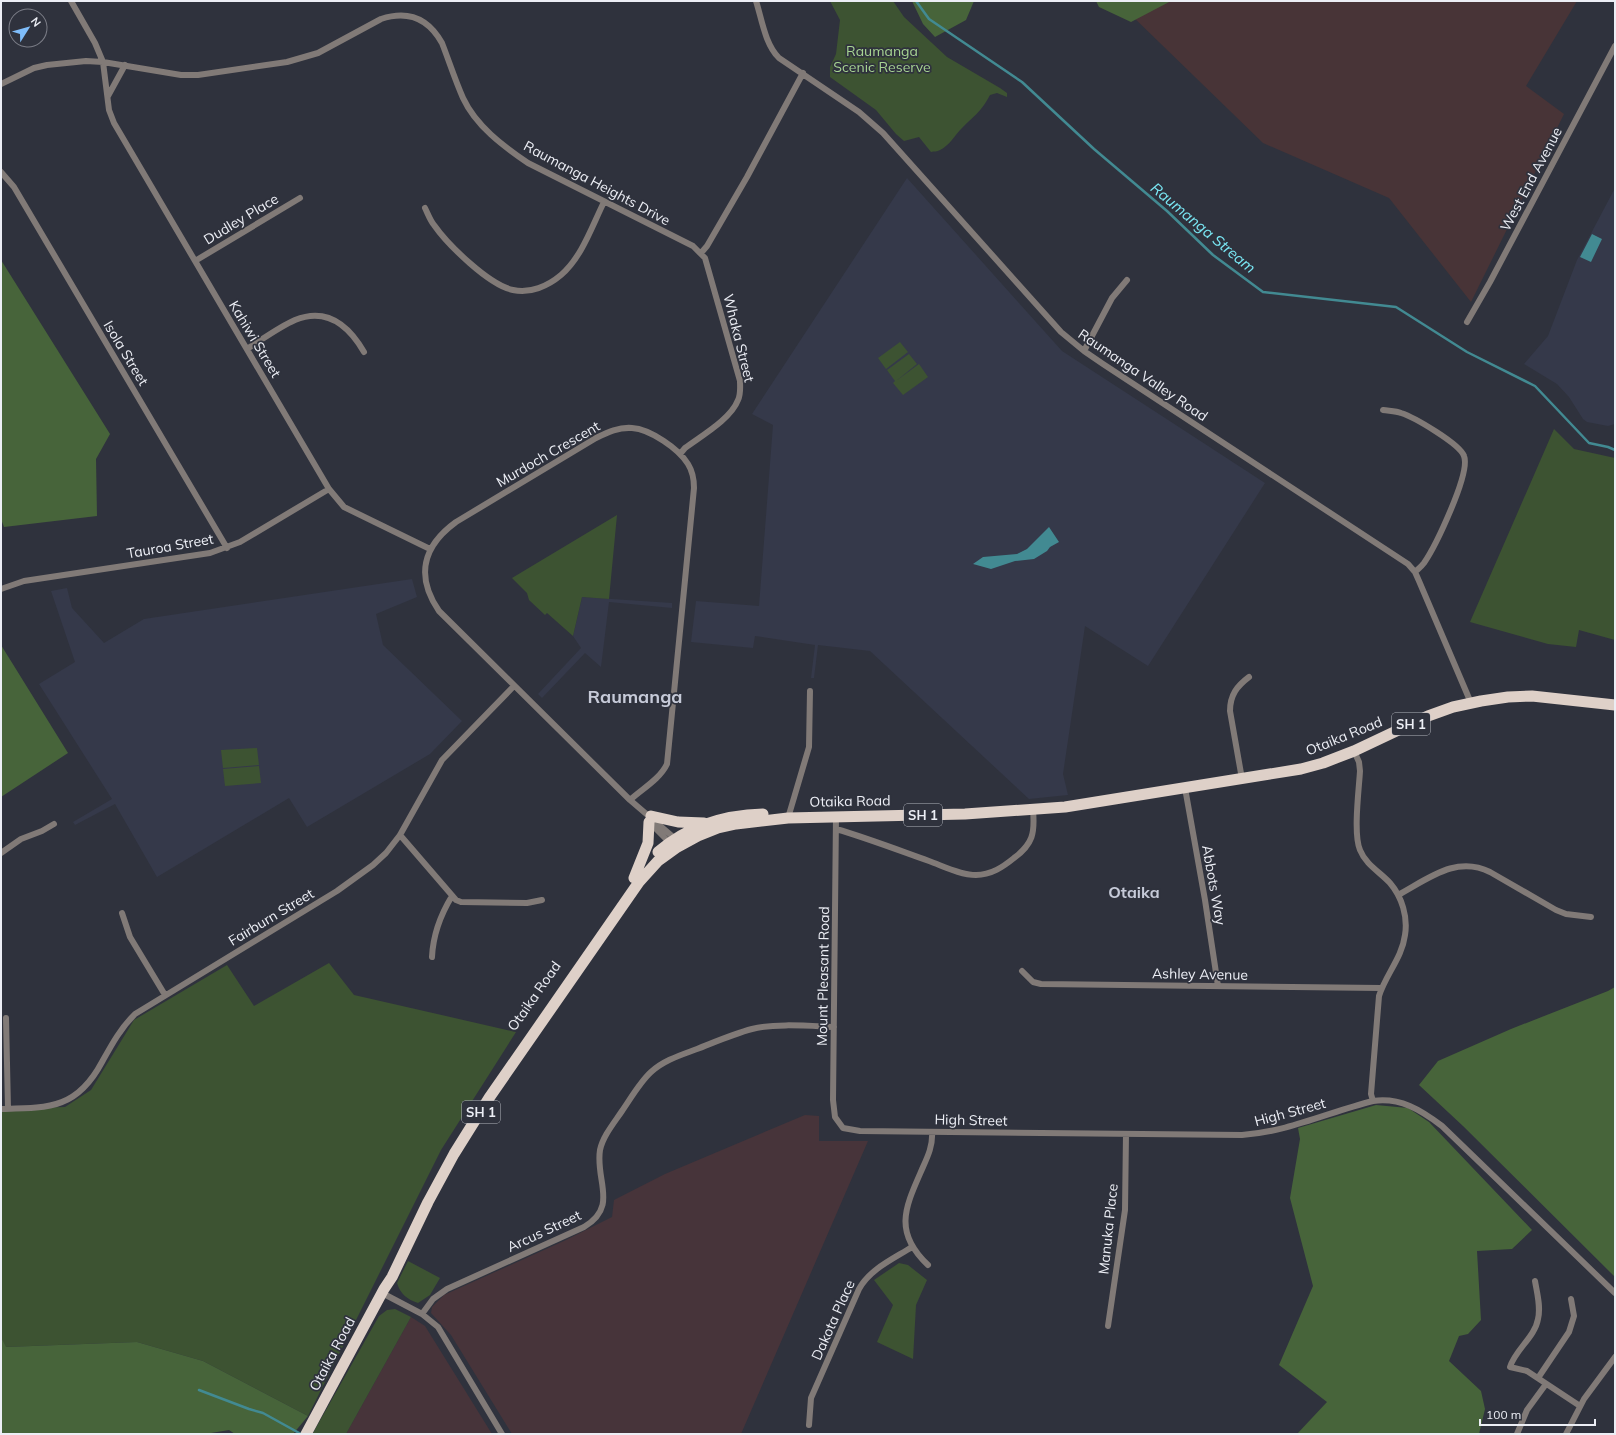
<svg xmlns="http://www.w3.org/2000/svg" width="1616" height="1435" font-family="Mulish,sans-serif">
<rect width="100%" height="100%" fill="#2f323d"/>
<path fill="#35394a" d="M907 178 1062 351 1265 483 1148 666 1085 626 1063 774 1068 795 1029 799 870 651 818 645 814 678H811L815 645 755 636 753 648 691 642 696 601 759 606 773 425 752 414Z
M1615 188V424L1608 426 1587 422 1583 419 1569 397 1557 384 1524 364 1548 336 1577 260Z
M412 579 417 597 376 614 383 645 462 721 430 754 307 827 289 798 157 877 115 804 75 825 73 822 112 799 39 684 75 662 51 591 67 588 72 608 104 643 144 619Z
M582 597 672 603V608L609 602 601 667 585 653 542 698 538 694 581 648 573 636Z"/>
<path fill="#47343a" d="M805 1115 819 1116V1141H868L741 1434H512L451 1335 431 1313 432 1307 444 1295 566 1240 612 1217 614 1200 665 1174Z
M411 1317 425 1326 492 1434H346Z"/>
<path fill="#483437" d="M1123 1H1577L1526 86 1564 114 1471 302 1389 198 1263 143 1127 11Z"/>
<path fill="#3d5332" d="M830 1H893L904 17 947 57 1000 88 1007 93V97L997 93 990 95C981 112 975 115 962 128 955 135 949 146 940 150 937 152 934 151 931 152L919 137 904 141 896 134 876 110 830 77V67L836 54 840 20Z
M900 342 908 352 886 369 878 358Z
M909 354 917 364 896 381 919 364 928 377 903 395 893 383 895 381 887 370Z
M1554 429 1574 449 1615 458V640L1579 630 1576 647 1548 644 1470 622Z
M617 515 609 599 582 597 573 636 547 613 545 615 529 600 527 593 512 578Z
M257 748 259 765 223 768 221 750Z
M259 766 261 783 225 786 223 769Z
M329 963 354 995 516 1032 441 1150 308 1416 203 1361 137 1342 5 1347 1 1337V1109L65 1107 91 1090 134 1020 227 965 254 1006Z
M408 1261 440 1278 430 1295 418 1303C407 1299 401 1295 397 1283Z
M899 1263 908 1265 927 1280 916 1305 913 1359 877 1342 893 1305 874 1280Z
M395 1309 411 1317 346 1434 313 1433 379 1316 387 1310Z"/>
<path fill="#47643a" d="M912 1H974L966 20 935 37 923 24Z
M1096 1H1171L1131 22 1099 7Z
M1 260 110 434 96 459 97 516 4 527 1 519Z
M1 645 68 753 1 797Z
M1615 987V1277L1463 1126 1419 1085 1438 1061 1511 1029 1608 991Z
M1376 1105 1408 1108 1429 1122 1532 1230 1512 1249 1477 1251 1481 1320 1468 1334 1459 1336 1449 1361 1481 1391 1485 1409 1479 1434H1297L1327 1402 1279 1365 1313 1286 1290 1198 1300 1139 1298 1128Z
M1 1337 6 1347 137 1342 203 1361 308 1416 293 1434H235L229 1430 205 1434H1Z"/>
<path fill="#428a92" d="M1592 234 1602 239 1591 262 1580 257Z
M1049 527 1059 542 1050 547 1047 551 1034 559 1015 561 991 569 973 564 983 557 1017 554 1027 549Z"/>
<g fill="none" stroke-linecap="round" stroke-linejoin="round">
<path stroke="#428a92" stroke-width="2.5" d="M916 1 929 19 1022 82 1094 149 1167 211 1213 255 1263 292 1396 307 1467 352 1535 386 1589 443 1608 447 1615 450
M199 1390 249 1409 263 1413 301 1434"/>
<path stroke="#817a77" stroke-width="6" d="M71 1 95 43 103 62 109 110 114 123 329 489 344 507 430 549
M756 1C762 20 765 44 779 58L859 112 883 133 1061 332 1084 351 1103 364 1408 564 1415 572 1419 581 1471 703
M1 84 34 68 47 65 86 61 103 62 181 75H198L287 62 318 53 381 19C408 10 428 18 442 43 449 61 455 80 463 98 476 126 503 146 528 163L693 246 705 258 740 381C740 387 741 394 738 400 731 419 701 436 685 448L680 454
M108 96 125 65
M1 172 14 187 227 548
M425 208C428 214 430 220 434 225 448 245 489 285 513 290 530 294 548 286 561 275 582 257 592 226 604 202
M701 253 707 246 747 177 803 73
M195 261 300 198
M1467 322 1490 282 1615 46
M247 349C263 339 279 327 295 320 327 307 349 326 364 352
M1084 351 1112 298 1127 280
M1383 410C1389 411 1396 411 1401 413 1414 417 1460 444 1464 456 1471 473 1435 547 1424 563 1421 567 1418 569 1415 572
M1 589 24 581 210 553 240 542 329 489
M1354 751 1359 762 1360 771C1359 789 1353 834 1360 850 1366 865 1380 872 1390 883 1402 897 1408 917 1405 935 1402 958 1386 974 1379 996L1371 1094 1373 1101
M1242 779 1230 711C1230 695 1237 686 1249 677
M1185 788 1205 900 1218 986
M630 800C642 789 660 779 667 764L694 488C694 480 693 472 688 464 679 449 650 429 632 428 619 427 608 432 596 438L456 522C423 546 415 576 439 611L630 800 672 836 675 842
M836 816 833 1100 835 1117 843 1128 860 1131 1242 1135C1287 1132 1329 1112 1373 1101 1400 1097 1421 1110 1442 1126L1615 1293
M788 818 809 747 810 691
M650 823 671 844
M836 829C867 838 898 850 929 861 943 866 960 875 976 875 991 875 1003 867 1014 858 1033 844 1035 833 1033 810
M400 835 456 900 461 902 527 903 542 900
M1 853 21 839 42 831 54 824
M1398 895C1428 879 1456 855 1490 872L1556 910 1566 914 1591 917
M122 913 130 937 165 995
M432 957C433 936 441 914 452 896
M1022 971 1033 982 1041 984 1381 988
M6 1018 8 1109
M1 1109C49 1108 77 1109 102 1062 112 1044 120 1029 135 1014L337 891 373 865 386 853 400 835 442 760 514 686
M928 1265C892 1231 906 1206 923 1167 928 1156 933 1145 932 1132
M1535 1281C1537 1293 1541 1307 1538 1319 1535 1337 1515 1350 1510 1367L1527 1371 1580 1406
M382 1293 422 1314 438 1327 502 1434
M422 1314 433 1299 447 1289 584 1227C619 1206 595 1181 600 1150 603 1136 614 1123 622 1111 631 1098 640 1082 651 1072 664 1060 681 1055 697 1049 715 1042 733 1034 752 1029 774 1023 810 1026 834 1027
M1108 1326 1125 1210 1126 1134
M1538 1378 1569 1332 1574 1316 1571 1299
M809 1425 811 1398 859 1289C870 1269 893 1259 912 1247
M1517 1434 1527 1410 1546 1384
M1566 1434 1584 1399 1615 1357"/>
<path stroke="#ded0c8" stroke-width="11" d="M651 816 678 822 704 823
M658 852C688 826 724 815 763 814
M634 878 648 843 649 822
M306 1434 384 1289 392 1277 428 1202 454 1154 489 1098 639 882 658 861 676 848 698 836 718 828 736 824 788 818 965 814 1065 807 1301 769 1323 763 1354 751 1428 716 1453 707 1481 701 1508 697 1532 696 1615 705"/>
</g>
<g text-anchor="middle" stroke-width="3.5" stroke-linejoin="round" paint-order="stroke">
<g fill="#2f323d" stroke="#b3b6be" stroke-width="1">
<rect x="1392" y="713" width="38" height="22" rx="3"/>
<rect x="904" y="804" width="38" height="22" rx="3"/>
<rect x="462" y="1101" width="38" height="22" rx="3"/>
</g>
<g font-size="13" font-weight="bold" fill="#eceef5">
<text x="1411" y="729">SH 1</text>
<text x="923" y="820">SH 1</text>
<text x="481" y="1117">SH 1</text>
</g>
<g font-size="14" fill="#a7d492" stroke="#2f323d">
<text x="882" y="56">Raumanga<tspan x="882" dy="16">Scenic Reserve</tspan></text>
</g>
<g font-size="14" fill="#eceef5" stroke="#2f323d">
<text transform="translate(1531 179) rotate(-62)" y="5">West End Avenue</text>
<text transform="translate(597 183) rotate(28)" y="5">Raumanga Heights Drive</text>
<text transform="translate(241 219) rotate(-31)" y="5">Dudley Place</text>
<text transform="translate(739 338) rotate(76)" y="5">Whaka Street</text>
<text transform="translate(255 339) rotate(59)" y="5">Kahiwi Street</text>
<text transform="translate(126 353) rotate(59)" y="5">Isola Street</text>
<text transform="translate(1143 375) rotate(34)" y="5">Raumanga Valley Road</text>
<text transform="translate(548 454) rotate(-30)" y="5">Murdoch Crescent</text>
<text transform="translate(170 546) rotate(-10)" y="5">Tauroa Street</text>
<text transform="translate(1344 736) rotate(-22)" y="5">Otaika Road</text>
<text transform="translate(850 801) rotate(-1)" y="5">Otaika Road</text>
<text transform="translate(1214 885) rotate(80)" y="5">Abbots Way</text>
<text transform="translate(271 917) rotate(-31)" y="5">Fairburn Street</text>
<text transform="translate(1200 974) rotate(1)" y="5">Ashley Avenue</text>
<text transform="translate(823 976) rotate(-89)" y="5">Mount Pleasant Road</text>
<text transform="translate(534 996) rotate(-55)" y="5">Otaika Road</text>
<text transform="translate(1290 1112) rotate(-15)" y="5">High Street</text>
<text transform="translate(971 1120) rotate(1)" y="5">High Street</text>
<text transform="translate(1108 1229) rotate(-84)" y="5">Manuka Place</text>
<text transform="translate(544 1231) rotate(-25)" y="5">Arcus Street</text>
<text transform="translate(833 1320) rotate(-66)" y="5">Dakota Place</text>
<text transform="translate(332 1354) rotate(-62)" y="5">Otaika Road</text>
</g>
<g font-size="15" font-style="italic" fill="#7ae8f5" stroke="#2f323d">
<text transform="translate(1203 228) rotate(40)" y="5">Raumanga Stream</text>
</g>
<g font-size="16" font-weight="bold" fill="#c6cad8" stroke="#2f323d">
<text x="1134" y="898">Otaika</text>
</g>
<g font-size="18" font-weight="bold" fill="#c6cad8" stroke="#2f323d">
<text x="635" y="703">Raumanga</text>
</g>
</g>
<rect width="1616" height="1435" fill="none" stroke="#eceef5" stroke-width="4"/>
<g transform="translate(28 28) rotate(53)"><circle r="19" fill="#2f323d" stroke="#7b7d87"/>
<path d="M0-3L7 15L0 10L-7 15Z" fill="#7fbdfa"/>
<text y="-6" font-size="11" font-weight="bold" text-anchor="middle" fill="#eceef5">N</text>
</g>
<path d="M1480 1419v6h115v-6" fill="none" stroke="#eceef5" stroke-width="2"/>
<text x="1486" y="1419" font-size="12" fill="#eceef5" stroke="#2f323d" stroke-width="3" paint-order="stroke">100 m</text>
</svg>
